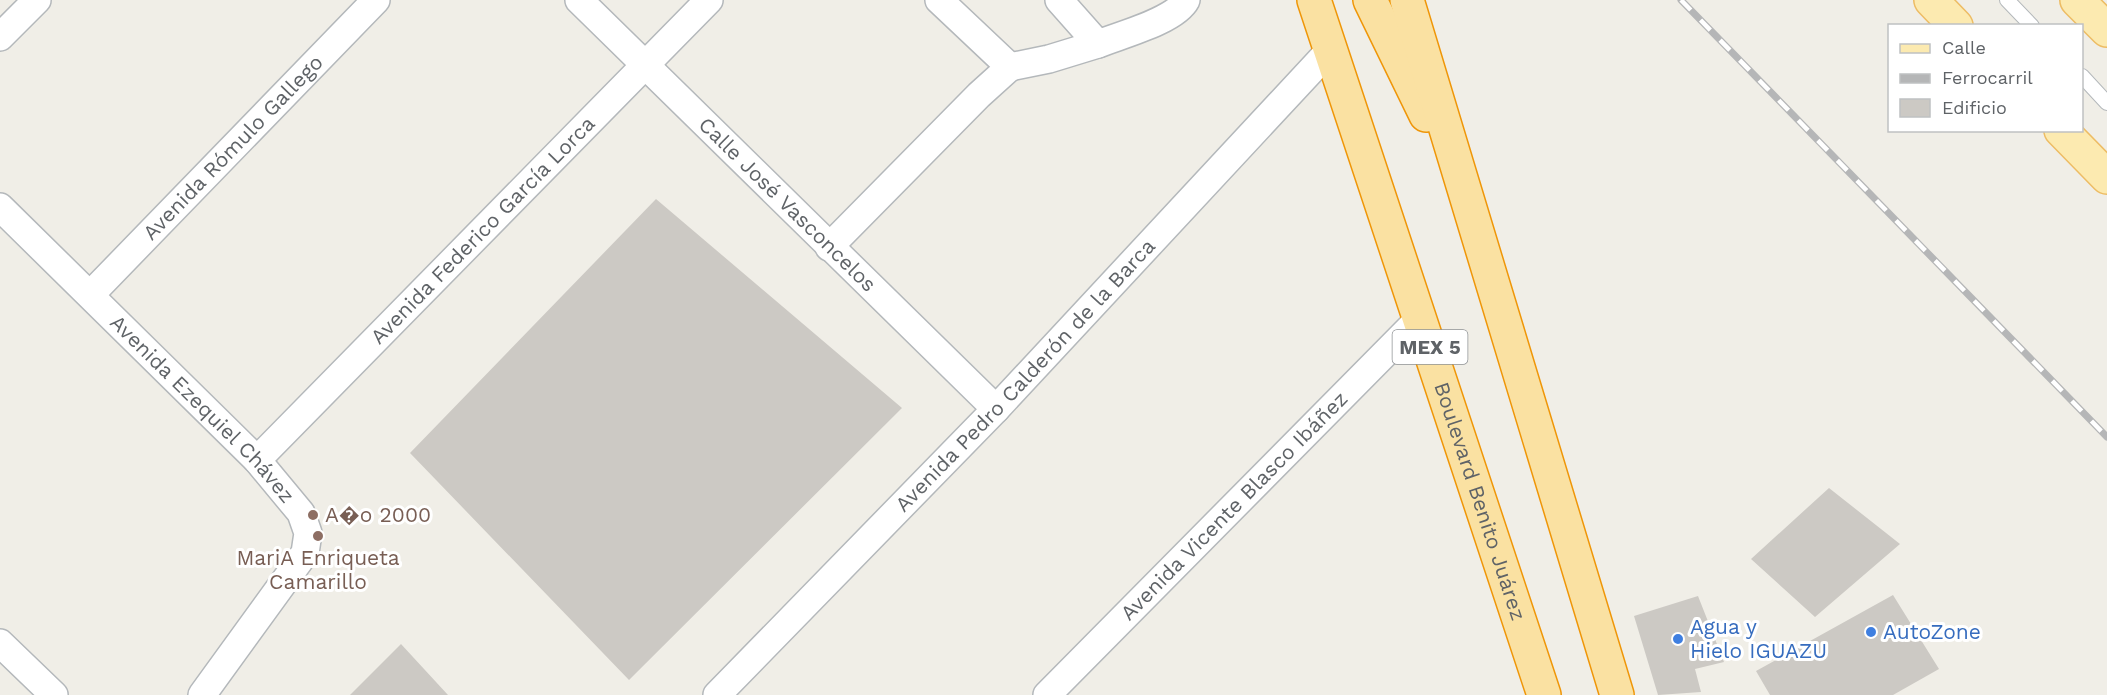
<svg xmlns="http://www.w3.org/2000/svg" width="2107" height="695" font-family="'Work Sans',sans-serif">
<rect width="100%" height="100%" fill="#f0eee7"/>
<path fill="#ccc9c4" d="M656 199 902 408 629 680 410 453Z
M1829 488 1900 544 1815 617 1751 559Z
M1893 595 1939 669 1893 695H1770L1756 671Z
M1698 596 1724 662 1695 669 1701 692 1658 695 1634 616Z
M401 644 448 695H350Z"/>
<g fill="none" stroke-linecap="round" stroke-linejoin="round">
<g stroke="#b4b8bb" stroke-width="16">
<path id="service" d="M2007 0 2032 26
M2082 76 2107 103"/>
</g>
<g stroke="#b4b8bb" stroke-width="30">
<g id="minor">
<path id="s1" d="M579 0 996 409"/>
<path d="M939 0 1010 67"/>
<path d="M0 37 37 0"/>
<path d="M1098 44C1120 35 1175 21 1186 0"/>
<path d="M1010 67 1049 59 1098 44 1059 0"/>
<path id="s2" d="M0 207 257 460 301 513 308 533 305 553 202 695"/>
<path d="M829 247 979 95 1010 67"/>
<path id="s3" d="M91 294 376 0"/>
<path id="s4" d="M257 460 709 0"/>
<path d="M0 643 54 695"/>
<path id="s5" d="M717 695 996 409 1330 50"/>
<path id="s6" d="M1047 695 1421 317"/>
</g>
</g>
<g stroke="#edbc64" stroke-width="36">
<path id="primary" d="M1931 0 1956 26
M2077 0 2107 30
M2061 130 2107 177"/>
</g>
<g stroke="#ef9608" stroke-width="36">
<g id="trunk">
<path id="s7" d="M1314 0 1544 695"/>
<path d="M1370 0 1426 115"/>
<path d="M1407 0 1617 695"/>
</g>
</g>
<use href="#service" stroke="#fff" stroke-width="14"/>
<use href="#minor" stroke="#fff" stroke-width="27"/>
<use href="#primary" stroke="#fceab0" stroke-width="33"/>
<use href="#trunk" stroke="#fae1a2" stroke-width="33"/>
<g stroke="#b5b6b7" stroke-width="7">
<path id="rail" d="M1681 0 2107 437"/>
</g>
<use href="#rail" stroke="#fff" stroke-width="4.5" stroke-dasharray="14" stroke-linecap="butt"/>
</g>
<g fill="#8d6e63" stroke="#fff" stroke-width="2">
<circle cx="313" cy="515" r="6"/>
<circle cx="318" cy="536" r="6"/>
</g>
<g fill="#3f7fe0" stroke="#fff" stroke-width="2">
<circle cx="1871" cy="632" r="6"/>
<circle cx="1678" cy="639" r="6"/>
</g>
<g text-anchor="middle" stroke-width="6" stroke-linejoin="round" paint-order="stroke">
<rect fill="#fff" stroke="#8f9295" stroke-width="1.5" x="1392.5" y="330" width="75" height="34" rx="4.5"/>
<g font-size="20" font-weight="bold" fill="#5f6367">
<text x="1430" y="354">MEX 5</text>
</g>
<g font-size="21" fill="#5f6367" stroke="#fff">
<text dy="7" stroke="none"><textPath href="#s3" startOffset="204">Avenida Rómulo Gallego</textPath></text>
<text dy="7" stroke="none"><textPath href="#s1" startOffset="292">Calle José Vasconcelos</textPath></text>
<text dy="7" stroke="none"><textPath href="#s4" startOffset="322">Avenida Federico García Lorca</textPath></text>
<text dy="7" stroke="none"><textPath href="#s5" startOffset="444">Avenida Pedro Calderón de la Barca</textPath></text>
<text dy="7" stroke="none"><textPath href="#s2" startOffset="286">Avenida Ezequiel Chávez</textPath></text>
<text dy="7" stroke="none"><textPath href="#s7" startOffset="528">Boulevard Benito Juárez</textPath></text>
<text dy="7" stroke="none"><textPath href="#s6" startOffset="266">Avenida Vicente Blasco Ibáñez</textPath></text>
</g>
<g font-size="21" fill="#785e54" stroke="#fff" text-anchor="start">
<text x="325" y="522">A�o 2000</text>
<text x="318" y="565" text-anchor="middle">MariA Enriqueta<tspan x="318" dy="24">Camarillo</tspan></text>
</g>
<g font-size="21" fill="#366cbe" stroke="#fff" text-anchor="start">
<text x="1690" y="634">Agua y<tspan x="1690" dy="24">Hielo IGUAZU</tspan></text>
<text x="1883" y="639">AutoZone</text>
</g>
</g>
<rect x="1888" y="24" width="195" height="108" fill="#ffffff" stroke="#bfc1c2" stroke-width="1.5"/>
<rect x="1900" y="44" width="30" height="9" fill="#fceab0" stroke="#bfc1c2" stroke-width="1.5"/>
<text x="1942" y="54" font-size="18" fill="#5f6367">Calle</text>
<rect x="1900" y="74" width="30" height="9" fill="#b5b6b7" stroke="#bfc1c2" stroke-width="1.5"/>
<text x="1942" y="84" font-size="18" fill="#5f6367">Ferrocarril</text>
<rect x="1900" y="99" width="30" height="18" fill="#ccc9c4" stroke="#bfc1c2" stroke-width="1.5"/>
<text x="1942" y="114" font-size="18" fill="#5f6367">Edificio</text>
</svg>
